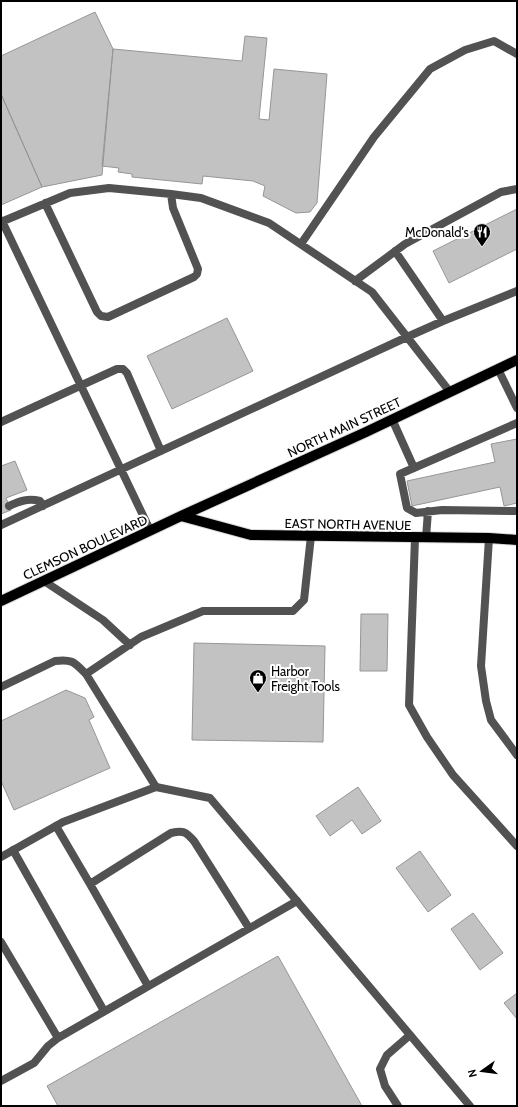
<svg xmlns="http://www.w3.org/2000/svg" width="518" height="1107" font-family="Cabin,sans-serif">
<rect width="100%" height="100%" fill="#fff"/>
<path fill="#c2c2c2" stroke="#969696" d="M95 12 113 49 102 175 42 187 1 94V56Z
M245 36 267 38 259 119 269 120 274 69 327 74 317 203 310 212 296 213 263 196 265 186 253 181 203 176 202 184 132 177V174L118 172 119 168 102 166 113 49 242 61Z
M1 94 42 187 1 205Z
M517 209V249L449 283 433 251Z
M227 318 253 371 172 409 147 356Z
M517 439V503L504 506 500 487 412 506 407 481 495 462 491 444Z
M15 461 27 490 6 498 11 510 1 514V466Z
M361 614H388L387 671H360Z
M194 643 325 646 323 742 192 740Z
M66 690 85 698 94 717 89 720 110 768 14 810 1 781V721Z
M358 787 381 821 362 834 352 820 330 836 316 816Z
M420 851 451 895 428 912 396 868Z
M473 913 503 953 480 970 451 929Z
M278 956 362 1106H58L47 1086Z
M517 993V1019L504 1003Z"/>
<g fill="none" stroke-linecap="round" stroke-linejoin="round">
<g stroke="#dbdbdb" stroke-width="12">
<path id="primary" d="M181 516 251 535 489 538 517 540
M1 601 181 516 366 432 517 360"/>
</g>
<path stroke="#525252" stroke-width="8" d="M45 203 97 312 101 316 108 317 194 277 197 274 198 269 173 208 171 194
M2 221 150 530
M1 222 70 193 109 188 171 194 201 198 269 223 372 292 450 392
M301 244 374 137 430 69 465 50 494 41 517 54
M395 251 443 321
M355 281 405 244 501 192 517 189
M498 369 517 408
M392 419 414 468
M1 422 117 369H123L127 373 161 451
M517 423 400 474 407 508 416 513 442 510 517 511
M9 506C20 501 28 498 40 501L43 506
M1 525 407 337 443 321 517 291
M426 538 428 511
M44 581 103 620 130 645
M86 674 141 637 203 611H293L304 600 311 536
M1 687 55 661C73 659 74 662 86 674L156 787
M56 826 90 884 171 833C184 830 186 832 194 841L249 928
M13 850 104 1011
M90 884 148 986
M1 942 58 1038
M1 1081 34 1063 48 1046 58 1038 297 901
M398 1106 385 1086 380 1069 387 1055 410 1035"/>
<path stroke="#525252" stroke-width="8" d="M415 538 409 705 427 737 453 775 517 846
M489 538 481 666 486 701 491 720 517 755
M1 857 63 822 156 787 210 798 470 1106"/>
<use href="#primary" stroke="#000" stroke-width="10"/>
</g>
<defs>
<g id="restaurant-pin" transform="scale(0.9)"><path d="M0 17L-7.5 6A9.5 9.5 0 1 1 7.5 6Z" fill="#000" stroke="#fff"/><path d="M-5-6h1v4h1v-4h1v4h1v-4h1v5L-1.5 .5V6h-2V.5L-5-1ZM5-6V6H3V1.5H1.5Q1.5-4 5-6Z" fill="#fff"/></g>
<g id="shop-pin" transform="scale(0.9)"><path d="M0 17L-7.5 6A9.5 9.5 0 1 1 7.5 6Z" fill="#000" stroke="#fff"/><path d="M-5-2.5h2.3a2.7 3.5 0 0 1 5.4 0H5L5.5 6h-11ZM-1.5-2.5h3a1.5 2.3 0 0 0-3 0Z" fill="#fff"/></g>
</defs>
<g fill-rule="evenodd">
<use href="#restaurant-pin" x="482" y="232"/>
<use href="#shop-pin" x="258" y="678"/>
</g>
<g text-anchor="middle" stroke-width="4" stroke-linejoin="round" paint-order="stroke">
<g font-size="13" fill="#000" stroke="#fff" text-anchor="end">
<text x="469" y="237">McDonald's</text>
<text x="271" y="676" text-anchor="start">Harbor<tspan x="271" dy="15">Freight Tools</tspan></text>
</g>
<g font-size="13" fill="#000" stroke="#fff">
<text transform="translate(344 427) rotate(-25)" y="5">NORTH MAIN STREET</text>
<text transform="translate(348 524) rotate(1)" y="5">EAST NORTH AVENUE</text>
<text transform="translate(85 547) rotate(-25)" y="5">CLEMSON BOULEVARD</text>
</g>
</g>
<rect width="518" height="1107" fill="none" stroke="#000000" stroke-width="4"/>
<g transform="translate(482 1071) rotate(256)" stroke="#ffffff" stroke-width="3" paint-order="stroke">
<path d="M0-3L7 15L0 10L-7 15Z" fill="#000000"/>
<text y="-6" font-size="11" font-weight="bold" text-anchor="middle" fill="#000000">N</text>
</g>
</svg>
